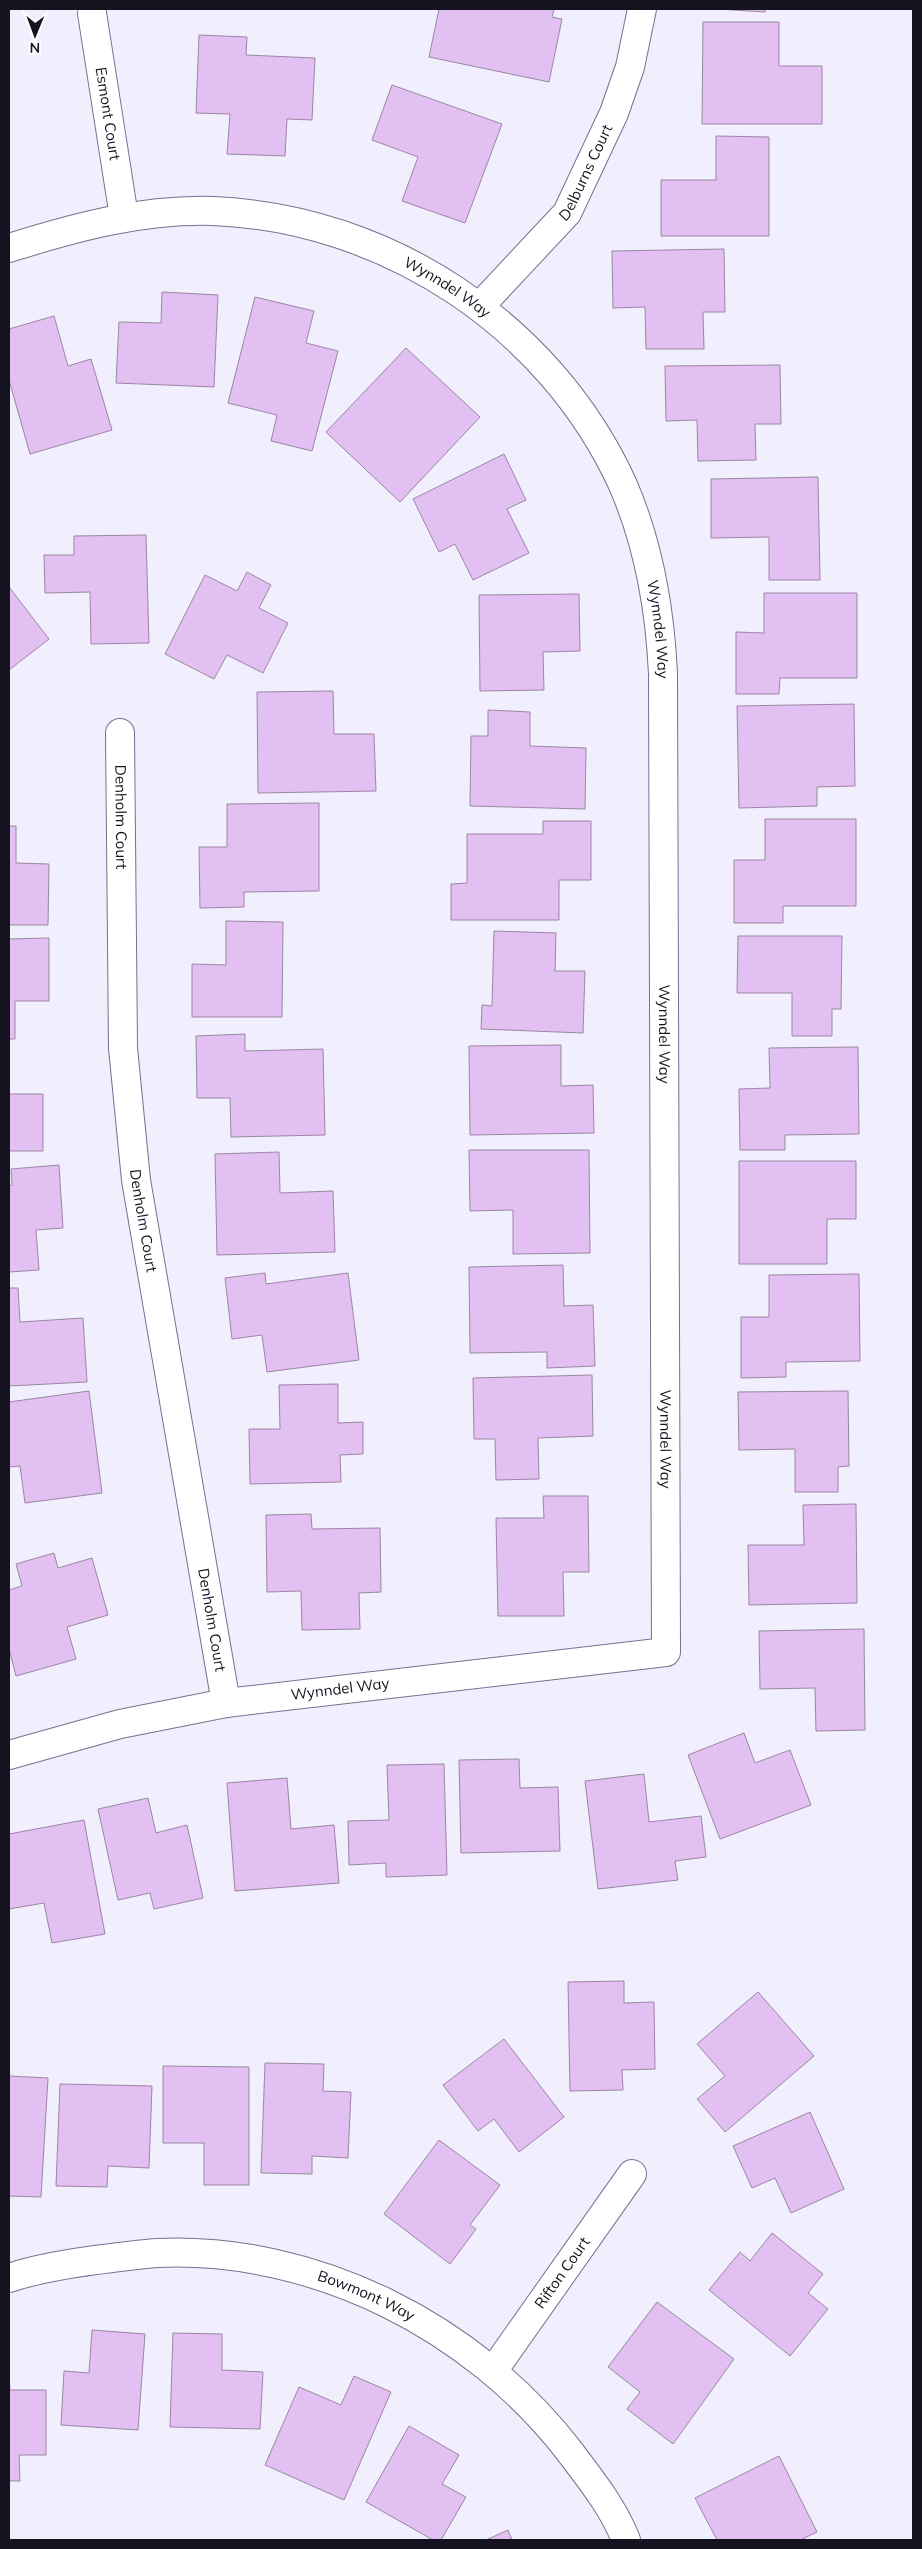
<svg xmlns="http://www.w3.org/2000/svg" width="922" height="2549" font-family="Mulish,sans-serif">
<rect width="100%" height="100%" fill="#f1eefd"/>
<path fill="#e2c0f1" stroke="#9b86a4" d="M439 9H554L552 17 562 19 549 82 429 57Z
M717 9H765V12Z
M703 22H779V66H822V124H702Z
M199 35 247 37 246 55 315 58 312 120 287 119 285 156 227 154 230 114 196 113Z
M392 85 502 124 465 223 402 201 418 157 372 140Z
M716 136 769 137V236H661V180H716Z
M724 249 725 312H703L704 349H646L645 307 613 308 612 251Z
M162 292 218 295 214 387 116 383 119 322 161 323Z
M255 297 314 311 306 343 338 351 312 451 271 441 277 415 228 403Z
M54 316 68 366 91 359 112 430 30 454 9 380V329Z
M406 348 480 417 400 502 326 432Z
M780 365 781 424H755L756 460 698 461 697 420 666 421 665 366Z
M504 454 526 500 507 509 529 553 473 580 455 544 439 552 413 499Z
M818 477 820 580H769V537L711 538V479Z
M146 535 149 643 91 644 90 592 45 593 44 555H74V536Z
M247 572 271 585 259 608 288 623 263 673 227 655 214 679 165 654 205 575 237 591Z
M9 587 49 639 9 670Z
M764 593H857V678H780L779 694H736V632L764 633Z
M579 594 580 651 543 652 544 690 480 691 479 595Z
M333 691 334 734H374L376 791 258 793 257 692Z
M854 704 855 786 817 787V806L739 808 737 706Z
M488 710 530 712V746L586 748 585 809 470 806 471 736H488Z
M319 803V891L244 892V907L200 908 199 847H227V804Z
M765 819H856V906H783V923H734V860H765Z
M543 821H591V880H559V920H451V884L467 883V834H543Z
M9 826H16V863L49 864 48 925H9Z
M226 921 283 922 282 1017H192V964L226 965Z
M494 931 556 933 555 971H585L583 1033 481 1029 482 1005 492 1006Z
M738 936H842L841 1009H832V1036H792V993H737Z
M49 938V1001H15V1039H9V939Z
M245 1034V1051L323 1049 325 1135 231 1137 230 1098H197L196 1036Z
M561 1045V1086L593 1085 594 1133 470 1135 469 1046Z
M858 1047 859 1134 785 1135V1150H740L739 1089 770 1088 769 1048Z
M9 1094H43V1151H9Z
M469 1150H589L590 1253 513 1254V1210L470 1211Z
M279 1152 280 1193 333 1191 335 1252 217 1255 215 1154Z
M739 1161H856V1219H827V1264H739Z
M59 1165 63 1228 36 1230 39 1270 9 1272V1186L12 1185 11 1169Z
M563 1265 564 1306 593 1305 595 1366 547 1368V1352L470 1353 469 1267Z
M265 1273 266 1284 348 1273 359 1360 267 1372 262 1335 232 1339 225 1278Z
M859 1274 860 1361 786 1362V1377L741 1378V1317H769V1275Z
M9 1288H18L20 1322 83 1318 87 1382 9 1386Z
M592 1375 593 1436 538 1438 539 1479 496 1480 495 1439H474L473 1378Z
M338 1384V1423L363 1422V1454L340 1455 341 1482 250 1484 249 1429H280L279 1385Z
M89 1391 102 1493 25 1503 20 1466 9 1467V1402Z
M848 1391 849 1466 838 1467V1492H795V1449L739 1450 738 1392Z
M543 1496H588L589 1572H563L564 1616H498L496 1518H544Z
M856 1504 857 1603 749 1605 748 1545H804L803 1505Z
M311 1514 312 1529 380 1528 381 1592 359 1593 360 1629 302 1630 301 1591 267 1592 266 1515Z
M54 1553 58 1568 92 1558 108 1615 67 1627 76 1659 16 1676 9 1649V1590L22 1586 16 1564Z
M864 1629 865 1730 816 1731 815 1688 760 1689 759 1631Z
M744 1733 755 1763 790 1750 811 1805 720 1839 688 1755Z
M519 1759 520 1788 558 1787 560 1851 461 1853 459 1760Z
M444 1764 447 1875 386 1877V1863L349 1865 348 1821 389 1820 387 1765Z
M644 1774 649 1822 701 1816 706 1857 675 1861 678 1880 598 1889 585 1781Z
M287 1778 291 1829 334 1825 339 1883 235 1891 227 1783Z
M148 1798 156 1833 187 1825 203 1898 154 1909 150 1893 118 1900 98 1809Z
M84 1820 105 1934 52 1943 44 1903 9 1909V1834Z
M624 1981V2003L654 2002 655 2069 622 2070 623 2090 570 2091 568 1982Z
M758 1992 814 2056 725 2132 697 2099 725 2076 697 2044Z
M504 2039 564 2117 519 2152 494 2119 478 2131 443 2085Z
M265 2063 324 2064 323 2091 351 2092 348 2158 312 2156V2174L261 2173Z
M163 2066 249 2067V2185H204V2143H163Z
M9 2076 48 2078 41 2197 9 2196Z
M60 2084 152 2086 149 2168 108 2166 107 2187 56 2186Z
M810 2112 844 2189 791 2213 775 2178 752 2188 733 2146Z
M439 2140 500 2185 470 2225 476 2229 450 2264 384 2214Z
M772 2233 823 2274 808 2293 828 2309 790 2356 709 2290 740 2252 750 2261Z
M657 2302 734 2359 673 2444 627 2409 640 2392 608 2367Z
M92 2330 145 2334 138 2430 61 2425 64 2371 89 2373Z
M173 2333 222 2334V2370L263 2372 260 2429 170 2427Z
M9 2373 10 2390H46V2455H19L20 2481H9Z
M354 2376 391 2392 344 2500 265 2465 299 2387 341 2405Z
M409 2426 459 2455 442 2484 466 2497 441 2540H433L366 2502Z
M779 2456 817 2532 800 2540H717L695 2498Z
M508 2530 512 2540H486Z"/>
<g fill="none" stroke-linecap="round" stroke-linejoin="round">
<g stroke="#777090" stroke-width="30">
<g id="minor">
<path id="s1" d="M92 13 124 217"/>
<path id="s2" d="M9 248C76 227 142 209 213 211 387 218 550 325 623 485 649 545 660 609 663 674L666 1652 226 1703 120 1724 9 1755"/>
<path id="s3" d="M480 306 567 213 614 113 630 67 642 9"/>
<path id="s4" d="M120 733 123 1048 136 1180 226 1703"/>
<path id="s5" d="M9 2278C42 2267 77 2262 112 2258 127 2256 142 2254 157 2253 315 2246 474 2327 570 2452 591 2480 613 2507 626 2540"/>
<path id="s6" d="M493 2371 632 2174"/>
</g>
</g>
<use href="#minor" stroke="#fff" stroke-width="28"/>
</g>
<g text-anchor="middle" stroke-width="5" stroke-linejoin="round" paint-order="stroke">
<g font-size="15" fill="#15131f" stroke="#fff">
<text dy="5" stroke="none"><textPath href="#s1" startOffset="102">Esmont Court</textPath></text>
<text dy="5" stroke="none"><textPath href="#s3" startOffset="172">Delburns Court</textPath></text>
<text dy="5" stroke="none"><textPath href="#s2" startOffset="458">Wynndel Way</textPath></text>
<text dy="5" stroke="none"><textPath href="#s2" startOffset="876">Wynndel Way</textPath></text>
<text dy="5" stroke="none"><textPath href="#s4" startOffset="84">Denholm Court</textPath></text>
<text dy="5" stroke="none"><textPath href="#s2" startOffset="1281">Wynndel Way</textPath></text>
<text dy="5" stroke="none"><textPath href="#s4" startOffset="489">Denholm Court</textPath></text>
<text dy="5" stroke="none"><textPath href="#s2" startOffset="1686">Wynndel Way</textPath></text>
<text dy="5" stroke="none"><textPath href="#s4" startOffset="894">Denholm Court</textPath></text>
<text transform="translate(340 1689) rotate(-7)" y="5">Wynndel Way</text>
<text dy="5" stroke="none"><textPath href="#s6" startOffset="120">Rifton Court</textPath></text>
<text dy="5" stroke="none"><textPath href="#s5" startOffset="366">Bowmont Way</textPath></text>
</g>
</g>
<rect width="922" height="2549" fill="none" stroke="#15131f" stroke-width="20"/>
<g transform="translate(35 35) rotate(181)" stroke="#ffffff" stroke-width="4" paint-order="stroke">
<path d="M0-4L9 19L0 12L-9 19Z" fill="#15131f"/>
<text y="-8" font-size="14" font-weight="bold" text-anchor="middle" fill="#15131f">N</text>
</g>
</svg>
